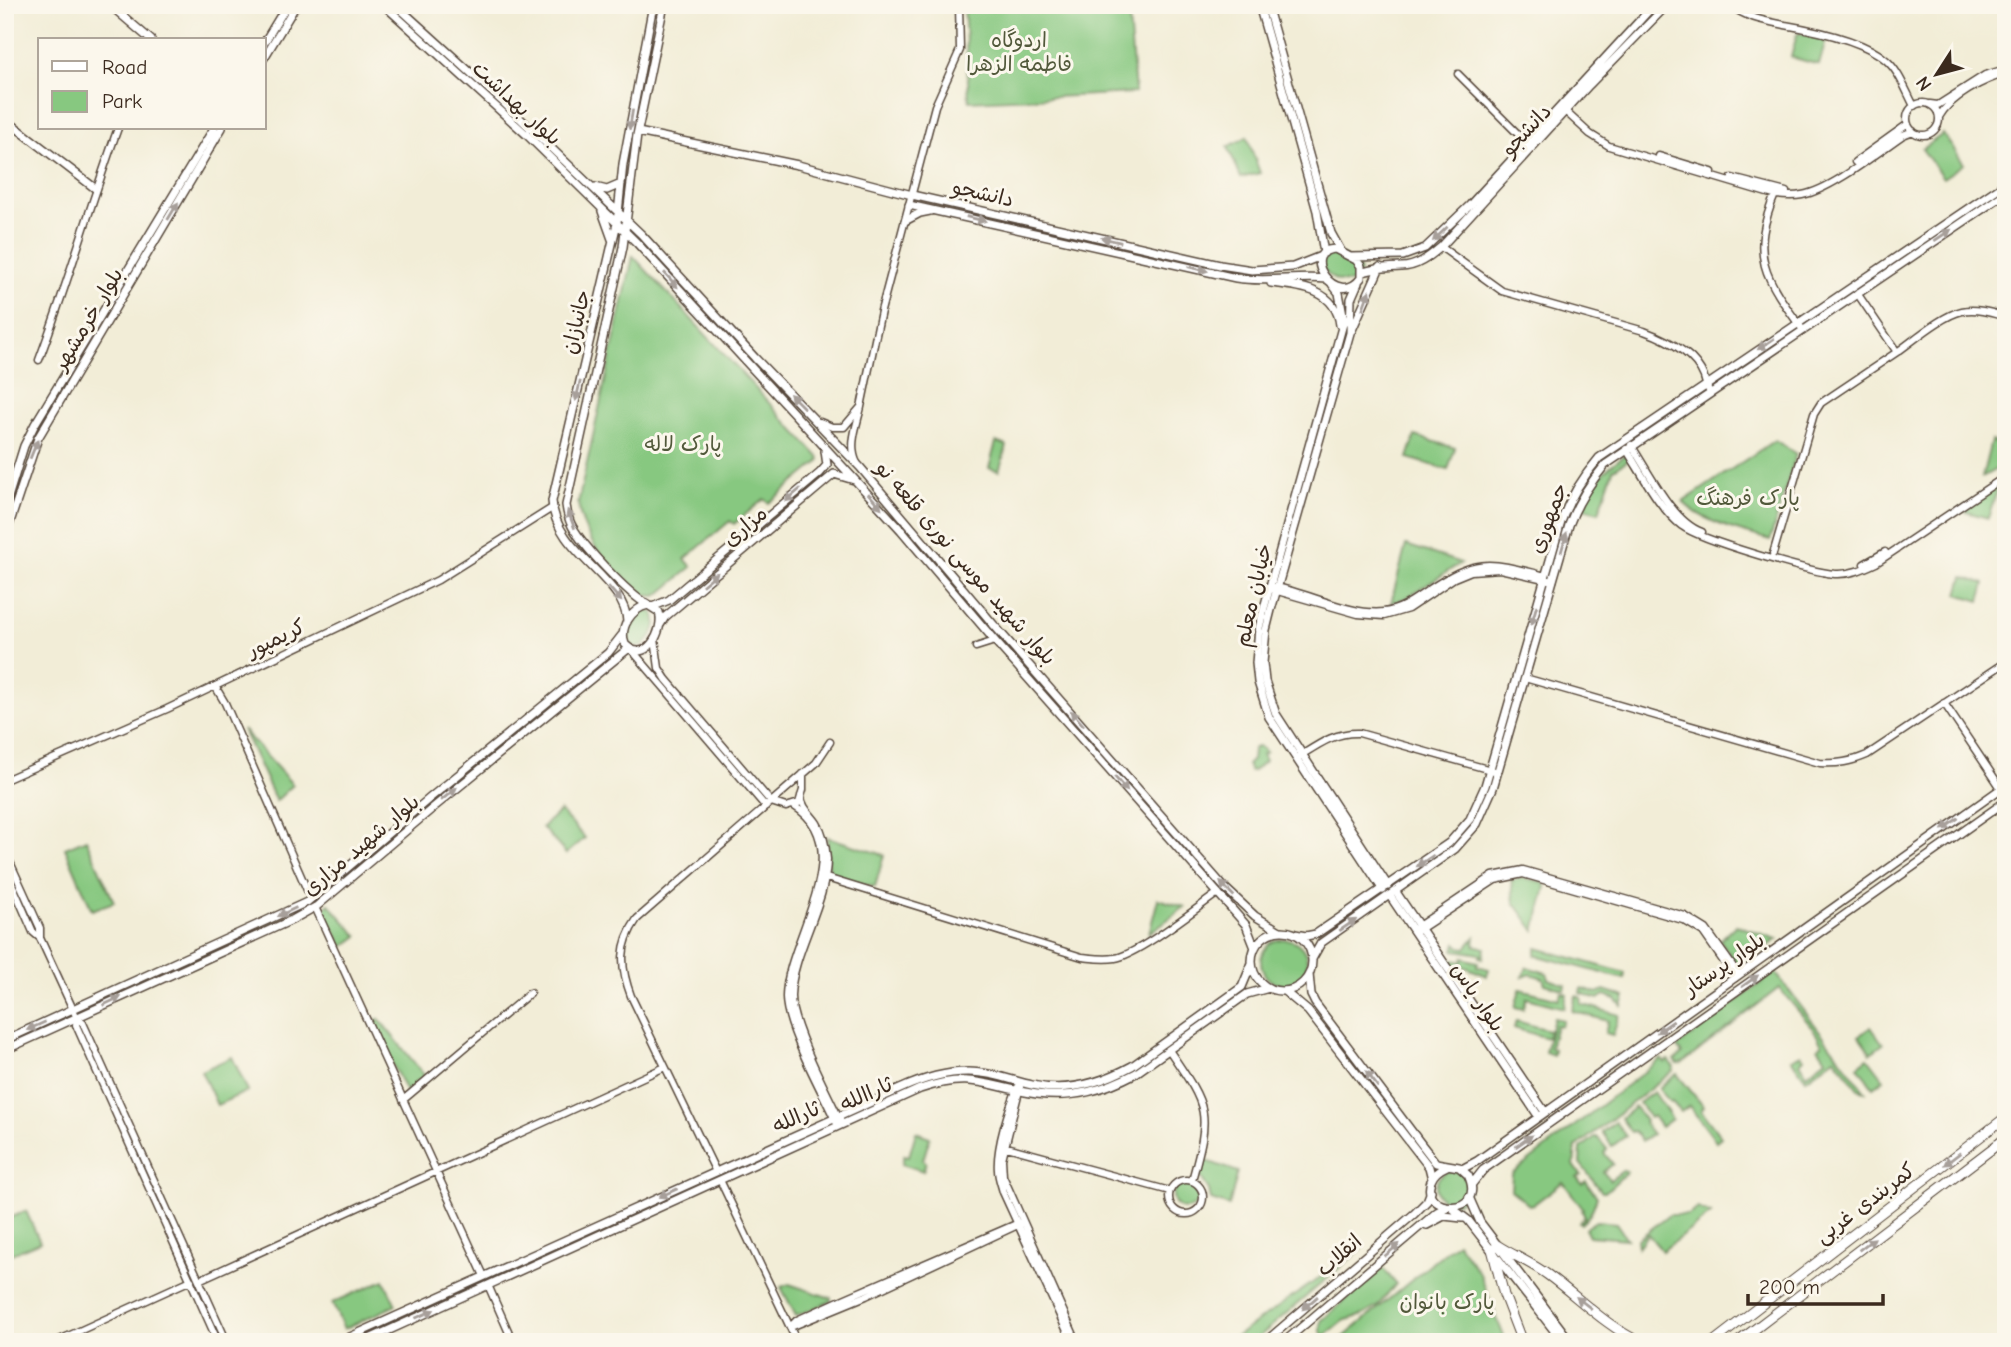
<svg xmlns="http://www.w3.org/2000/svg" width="2011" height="1347" font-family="'Comic Neue','Playpen Sans Arabic',sans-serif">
<rect width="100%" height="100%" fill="#fbf7ec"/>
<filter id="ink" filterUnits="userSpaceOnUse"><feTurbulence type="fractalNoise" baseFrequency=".0143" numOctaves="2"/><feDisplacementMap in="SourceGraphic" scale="14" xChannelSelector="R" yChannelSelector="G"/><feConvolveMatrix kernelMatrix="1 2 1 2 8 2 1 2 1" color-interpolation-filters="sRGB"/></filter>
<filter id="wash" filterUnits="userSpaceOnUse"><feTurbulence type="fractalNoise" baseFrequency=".00686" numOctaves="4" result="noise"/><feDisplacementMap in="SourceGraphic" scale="28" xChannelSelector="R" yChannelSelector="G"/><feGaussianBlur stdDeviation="1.57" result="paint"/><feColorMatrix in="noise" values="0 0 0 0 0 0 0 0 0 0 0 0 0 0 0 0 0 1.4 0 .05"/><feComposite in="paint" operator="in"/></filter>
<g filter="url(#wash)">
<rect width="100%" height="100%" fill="#f2edd7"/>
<path fill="#87c880" stroke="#61794f" stroke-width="2" d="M964 5H1128L1135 93 969 101Z
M1800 33 1826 40 1819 65 1791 57 1797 34Z
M1943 134 1964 164 1943 178 1922 149Z
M1247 137 1260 173 1241 178 1228 147Z
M1335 252 1354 262 1360 271 1357 278 1350 283C1329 284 1308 259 1335 252Z
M633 256 820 458 819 462 769 503 764 499 734 524 730 521 685 559 692 567 657 596 636 595C611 567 583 542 578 503Z
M1415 436 1455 448 1448 470 1408 458Z
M1775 440 1796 454 1770 540C1741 531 1705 524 1683 502Z
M1991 441 2006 447V464L1982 477Z
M996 442 1007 446 999 471 989 468Z
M1625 455 1629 459 1613 470 1599 512 1580 507C1592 485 1604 468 1625 455Z
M1999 485 1988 518 1959 510Z
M1406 545 1461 563 1406 598 1391 603Z
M1963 577 1985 584 1980 601 1958 594Z
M644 609 654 613C660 626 652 638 642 647H634L627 640C626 627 633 616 644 609Z
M243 730 293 785 276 801Z
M1259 746 1266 752 1262 754 1265 761 1255 770 1250 771 1247 765 1252 760 1253 749Z
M560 811 585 838 566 854 542 827Z
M827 837 884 855 875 887 832 876C826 866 829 849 827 837Z
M86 839 114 902 92 910 65 848Z
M1524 878 1543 882 1546 887 1535 931 1514 902 1511 880Z
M1158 899 1185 907 1149 933Z
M329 904 358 936 343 947 323 909Z
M1736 925 1777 939 1741 965H1737L1720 940Z
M1475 937 1474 945 1485 948 1483 958 1480 957 1481 954 1454 950 1456 943 1460 947 1466 948Z
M1261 962a23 23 0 1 1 46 0a23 23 0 1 1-46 0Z
M1537 948 1625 973 1624 979 1535 955Z
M1447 958 1462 962 1463 958 1478 962 1477 966 1489 969 1487 976 1463 966 1459 975Z
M1527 967 1547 973 1549 979 1566 985 1565 990 1545 984 1543 978 1531 974 1523 977Z
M1775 972 1865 1091 1858 1089 1835 1058 1806 1079 1791 1059 1801 1054 1804 1058 1800 1062 1807 1074 1826 1059 1818 1047 1822 1044 1812 1027 1779 988 1683 1063 1678 1064 1675 1060 1682 1054 1677 1047Z
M1582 988 1598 993 1604 990 1625 997 1622 1006 1616 999 1604 995 1598 999 1581 993Z
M1520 989 1559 999 1561 992 1567 994 1564 1008 1527 998 1523 1009 1515 1007Z
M1576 996 1582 998 1581 1004 1619 1015 1613 1035 1605 1033 1608 1021 1572 1011Z
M1554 1018 1563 1020 1561 1026 1556 1025 1550 1048 1554 1049 1553 1055 1545 1052Z
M379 1019 425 1076 406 1092 372 1022Z
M1516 1021 1549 1030 1547 1038 1514 1028Z
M1871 1027 1883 1044 1871 1053 1859 1036Z
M232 1057 248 1091 217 1105 201 1071Z
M1868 1058 1884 1079 1873 1087 1858 1066Z
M1661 1059 1665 1063 1668 1060 1674 1067 1673 1071 1576 1147 1574 1165 1581 1175 1577 1178 1582 1184 1586 1181 1597 1197C1592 1210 1592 1215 1581 1224L1579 1222 1585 1217 1582 1211 1583 1209 1563 1182 1534 1204 1529 1205 1511 1190 1512 1174Z
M1677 1074 1704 1107 1701 1111 1721 1137 1716 1141 1689 1106 1681 1112 1672 1102 1670 1103 1659 1088Z
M1654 1092 1672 1119 1661 1127 1653 1116 1650 1118 1639 1103Z
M1635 1107 1645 1121 1644 1123 1652 1134 1642 1141 1634 1131 1631 1132 1621 1118Z
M1615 1122 1626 1136 1612 1146 1602 1132Z
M916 1132 930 1137 923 1160 926 1162 923 1171 902 1164 904 1155 909 1156Z
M1595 1137H1597L1607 1149 1604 1153 1613 1164 1603 1172 1610 1180 1624 1170 1627 1172 1605 1192H1602L1580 1163 1581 1148Z
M1204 1160 1238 1172 1229 1206 1211 1200 1209 1190 1200 1176Z
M1436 1187a16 16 0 1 1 32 0a16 16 0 1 1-32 0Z
M1173 1196a13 13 0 1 1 26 0a13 13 0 1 1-26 0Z
M1698 1208 1711 1214 1662 1251 1648 1234 1638 1247 1637 1240 1669 1215H1688Z
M26 1211 40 1242 9 1255 5 1246V1220Z
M1596 1221 1616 1223 1627 1239 1589 1236 1585 1228Z
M1457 1242 1480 1274 1506 1342H1338Z
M1365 1246 1253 1342H1228Z
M1383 1268 1396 1284 1378 1306 1363 1315 1343 1321 1324 1336 1321 1332V1321Z
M384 1280 396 1305 344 1329 332 1303Z
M789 1284 831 1298V1301L796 1316 781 1287Z"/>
</g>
<g filter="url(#ink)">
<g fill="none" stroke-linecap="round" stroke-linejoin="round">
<g stroke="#56473a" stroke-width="9">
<path id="tertiary" d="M1730 5C1746 18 1765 21 1785 25 1814 30 1864 40 1886 60 1899 71 1906 91 1914 106
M1458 74 1526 142
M1907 119a16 16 0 1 1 32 0a16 16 0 1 1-32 0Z
M1930 104 1938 105 1985 75 2006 69
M1566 112 1590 134 1609 146 1774 195C1784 196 1793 197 1802 195 1831 190 1878 152 1903 135L1913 131
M1939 117C1949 98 1985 78 2006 74
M1659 156 1712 172
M1855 162 1908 124
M1732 178 1786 192
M1776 192C1749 256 1764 277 1803 330
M1441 247 1502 291 1644 331C1666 339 1695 353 1704 377 1706 383 1706 387 1710 392
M1857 293 1897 352C1914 340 1943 315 1962 311 1977 308 1992 313 2006 317
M39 360C68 283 90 205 118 128
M861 407 881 311 935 106 960 50 959 5
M820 422 832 427H844L861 407C857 425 848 446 857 463
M1631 445C1648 470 1672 522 1702 532
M1626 449C1641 472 1660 510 1682 526 1700 540 1811 572 1835 574 1850 575 1863 569 1876 563L2006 476
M1773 554 1814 414 1821 403 1897 352
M1864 564 1885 552
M1275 587C1309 593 1351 616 1384 612 1401 610 1414 600 1427 591 1476 558 1487 561 1542 575L1545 578
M1274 590 1358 614 1384 616 1408 609 1454 578 1471 571 1500 569 1553 581
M655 639 659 668 666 679 771 802 786 807 799 803 803 790V774
M976 647 995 641
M631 649 766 807
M1525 678 1820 763C1838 764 1851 762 1867 755L2006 662
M215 686 225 703 311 899
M1944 703 2001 788
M1300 756C1319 744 1335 732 1359 733L1498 772
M5 780 167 709 438 580 552 508
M801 796C802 808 811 814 817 823 824 834 826 847 827 859 827 903 793 951 791 995 790 1023 828 1095 842 1124
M794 806C861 848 786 940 786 997 786 1028 822 1091 836 1122
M5 851 40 928V938
M5 868 33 932 40 938 77 1018 83 1023 227 1342
M820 876 1082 957C1093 958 1104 960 1115 958 1139 954 1195 909 1218 893
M315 907 484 1276
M1417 927 1493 876 1523 870 1685 916 1706 929 1739 975
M1419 930 1495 880 1523 874 1683 920 1703 932 1735 978
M77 1018 76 1025 218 1342
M1169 1050C1209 1109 1211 1111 1192 1180
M1018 1087C1009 1107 996 1148 998 1170 998 1177 1001 1184 1003 1192L1072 1342
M1020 1087 1002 1159 1003 1176 1077 1342
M403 1100 530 993
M1003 1146 1170 1191
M716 1172 631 996C620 967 619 945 637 919L816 763 830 742
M1169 1197a17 17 0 1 1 34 0a17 17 0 1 1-34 0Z
M720 1180 797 1342
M199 1280 665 1067
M488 1285 513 1342
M791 1326 797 1320 841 1300 1021 1222
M793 1326 866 1296 1022 1223
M55 1342 191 1280"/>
</g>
<g stroke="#56473a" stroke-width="10">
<path id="secondary" d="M110 5 151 40
M384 5 527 135 637 243 901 530 995 641 1246 925 1255 948
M396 5 503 102 641 234 755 358 860 467 993 624 1224 887 1255 916 1280 931
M1259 5 1317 211 1324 253
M1267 5 1331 233 1341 251
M264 43 287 5
M264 58 296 5
M5 119 96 189
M638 132 798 165 912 195 1220 265 1252 270 1293 267 1321 256
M595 187 607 190 621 184
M909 205 1236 278C1266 283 1296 276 1327 279
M602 211 612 239
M905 221 920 213 930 211
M1335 249 1356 260 1361 266V278C1337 310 1297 251 1335 249Z
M1351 257 1403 256 1425 248 1470 205 1654 5
M1363 272C1379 267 1385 268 1401 267 1417 267 1429 257 1441 247L1589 85 1667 5
M1271 283C1300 286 1336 289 1340 325
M1358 283 1351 299 1350 333 1271 610 1266 630 1263 663 1265 681 1276 714 1388 886
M1332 284 1339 293 1344 320 1264 608 1259 628 1256 663 1258 682 1269 717 1383 890
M1352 330 1380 267
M5 507 24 446 35 424 214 128
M5 537 38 438 222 128
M648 605C628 594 583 546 572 526 569 520 567 513 566 505L623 247 637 135 664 5
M648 605 659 612C665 631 645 666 625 644 619 628 631 609 648 605Z
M652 607 669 600 820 473 827 465 825 451
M627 622C626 579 555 553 552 501L617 223 623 164 653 5
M660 625 665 617 834 474 854 480
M1396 892 1545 1112
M1390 896 1539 1117
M1252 961a30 30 0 1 1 60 0a30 30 0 1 1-60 0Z
M1295 934 1306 936 1316 934 1449 843 1470 819 1485 786 1561 522C1570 497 1582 478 1599 458L2006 183
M1312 959 1321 943 1455 849 1477 824 1493 788 1569 525C1578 501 1589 484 1605 465L2006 193
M1309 974 1311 995 1315 1003 1422 1145 1436 1163 1459 1167 1468 1175C1488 1217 1419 1215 1431 1181 1434 1173 1440 1169 1447 1166
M1284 991 1308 1011 1429 1167 1432 1179
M5 1040 307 902 431 797 608 653 622 635
M5 1050 292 920 317 906 434 807 629 648
M1462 1169 1477 1161 2006 785
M1472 1184 1483 1170 2006 801
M1469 1197 1480 1222 1571 1342
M1452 1208 1468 1220 1563 1342
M1427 1225 1444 1216 1462 1218
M339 1342 900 1089C922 1079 943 1072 968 1072 990 1072 1011 1080 1032 1085 1067 1093 1101 1083 1132 1066L1242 987 1252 963
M363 1342 920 1089C973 1071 987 1087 1037 1094 1073 1099 1104 1090 1136 1073L1247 994 1269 988
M1265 1342 1414 1214 1427 1201 1431 1191
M1284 1342 1437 1212 1447 1207"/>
</g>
<g stroke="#56473a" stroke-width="11">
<path id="trunk" d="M1497 1245C1514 1256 1532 1263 1548 1275 1578 1297 1606 1326 1640 1342
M1492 1249 1504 1295 1522 1342
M1713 1342 2006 1117
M1738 1342 2006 1138"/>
</g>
<use href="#tertiary" stroke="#fff" stroke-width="6"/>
<use href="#secondary" stroke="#fff" stroke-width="7"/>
<use href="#trunk" stroke="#fff" stroke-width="9"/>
</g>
<defs><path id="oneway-solid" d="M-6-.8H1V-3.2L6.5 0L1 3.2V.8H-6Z" transform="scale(1.75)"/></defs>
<g fill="#a79f9a">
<use href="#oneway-solid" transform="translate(631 120) rotate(99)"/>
<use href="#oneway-solid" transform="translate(173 211) rotate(-59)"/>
<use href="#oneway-solid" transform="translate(976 219) rotate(13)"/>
<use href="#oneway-solid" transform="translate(1440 234) rotate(136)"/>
<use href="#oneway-solid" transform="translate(1943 235) rotate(-34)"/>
<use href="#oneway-solid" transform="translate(1111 240) rotate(-167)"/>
<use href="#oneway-solid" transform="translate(1198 269) rotate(13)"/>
<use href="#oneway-solid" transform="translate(671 280) rotate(48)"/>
<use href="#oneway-solid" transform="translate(1366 300) rotate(-70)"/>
<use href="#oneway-solid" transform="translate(1766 344) rotate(146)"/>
<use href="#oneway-solid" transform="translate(578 391) rotate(103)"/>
<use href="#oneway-solid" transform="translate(797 401) rotate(-135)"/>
<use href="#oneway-solid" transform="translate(34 449) rotate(-68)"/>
<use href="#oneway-solid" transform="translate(793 495) rotate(140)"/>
<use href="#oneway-solid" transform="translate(875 501) rotate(48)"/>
<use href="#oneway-solid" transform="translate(571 519) rotate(-111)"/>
<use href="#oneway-solid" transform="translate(1564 542) rotate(-74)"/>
<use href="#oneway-solid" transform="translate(710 579) rotate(-40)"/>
<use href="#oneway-solid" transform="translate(615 594) rotate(49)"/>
<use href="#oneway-solid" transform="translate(1534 615) rotate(106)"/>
<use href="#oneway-solid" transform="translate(1077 718) rotate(-131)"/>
<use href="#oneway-solid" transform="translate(1121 784) rotate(49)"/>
<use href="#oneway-solid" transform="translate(449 794) rotate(-39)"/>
<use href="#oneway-solid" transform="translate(1950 824) rotate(145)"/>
<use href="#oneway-solid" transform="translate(1425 861) rotate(146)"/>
<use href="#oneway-solid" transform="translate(1227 889) rotate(-134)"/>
<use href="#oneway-solid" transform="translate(287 912) rotate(154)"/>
<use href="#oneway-solid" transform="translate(1348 925) rotate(-34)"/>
<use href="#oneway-solid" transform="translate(1750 981) rotate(-35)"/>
<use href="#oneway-solid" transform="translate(112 1001) rotate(-25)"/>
<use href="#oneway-solid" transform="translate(36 1026) rotate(156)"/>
<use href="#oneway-solid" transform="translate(1665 1027) rotate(145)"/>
<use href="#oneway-solid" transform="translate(1372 1079) rotate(-127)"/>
<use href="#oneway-solid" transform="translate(1524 1141) rotate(-35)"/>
<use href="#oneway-solid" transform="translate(1952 1159) rotate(143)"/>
<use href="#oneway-solid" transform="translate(668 1193) rotate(156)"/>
<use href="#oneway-solid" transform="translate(1867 1244) rotate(-37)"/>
<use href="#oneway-solid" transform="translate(1392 1250) rotate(-40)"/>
<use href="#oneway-solid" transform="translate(1310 1303) rotate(139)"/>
<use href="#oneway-solid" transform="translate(1584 1303) rotate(-142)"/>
<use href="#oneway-solid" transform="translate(425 1314) rotate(-24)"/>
</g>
</g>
<g text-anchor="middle" stroke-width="6" stroke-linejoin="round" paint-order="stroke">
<g font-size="21" fill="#52593b" stroke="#fbf7ec">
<text x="1019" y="47">اردوگاه<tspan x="1019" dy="24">فاطمه الزهرا</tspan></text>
<text x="683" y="451">پارک لاله</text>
<text x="1748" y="505">پارک فرهنگ</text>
<text x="1447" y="1309">پارک بانوان</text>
</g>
<g font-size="21" fill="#3b2a1e" stroke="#fbf7ec">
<text transform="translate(517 103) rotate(43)" y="7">بلوار بهداشت</text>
<text transform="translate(1526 130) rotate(-47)" y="7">دانشجو</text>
<text transform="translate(983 193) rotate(13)" y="7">دانشجو</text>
<text transform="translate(88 319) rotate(-59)" y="7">بلوار خرمشهر</text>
<text transform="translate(576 322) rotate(-77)" y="7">جانبازان</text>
<text transform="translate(1548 518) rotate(-69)" y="7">جمهوری</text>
<text transform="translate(745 526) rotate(-40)" y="7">مزاری</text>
<text transform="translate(966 563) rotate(49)" y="7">بلوار شهید موسی نوری قلعه نو</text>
<text transform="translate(1253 595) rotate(-77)" y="7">خیابان معلم</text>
<text transform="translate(276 638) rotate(-25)" y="7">کریمپور</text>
<text transform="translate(361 845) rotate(-40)" y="7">بلوار شهید مزاری</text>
<text transform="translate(1724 964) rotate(-35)" y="7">بلوار پرستار</text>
<text transform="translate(1478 997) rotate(56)" y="7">بلوار یاس</text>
<text transform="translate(866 1094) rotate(-24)" y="7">ثاراالله</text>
<text transform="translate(796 1117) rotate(-24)" y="7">ثارالله</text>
<text transform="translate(1865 1203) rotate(-37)" y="7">کمربندی غربی</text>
<text transform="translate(1339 1255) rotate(-41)" y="7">انقلاب</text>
</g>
</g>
<rect width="2011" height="1347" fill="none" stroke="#fbf7ec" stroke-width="28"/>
<rect x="38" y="38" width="228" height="91" fill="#fbf7ec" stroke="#aea59a" stroke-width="2"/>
<rect x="52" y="61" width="35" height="10" fill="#ffffff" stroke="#aea59a" stroke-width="2"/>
<text x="102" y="74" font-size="21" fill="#3b2a1e">Road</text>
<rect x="52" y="91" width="35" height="21" fill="#87c880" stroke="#aea59a" stroke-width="2"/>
<text x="102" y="108" font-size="21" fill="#3b2a1e">Park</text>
<g transform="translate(1937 74) rotate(234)" stroke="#fbf7ec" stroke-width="5" paint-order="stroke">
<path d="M0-5L12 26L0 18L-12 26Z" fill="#3b2a1e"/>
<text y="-10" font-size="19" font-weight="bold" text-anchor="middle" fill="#3b2a1e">N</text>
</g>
<path d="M1748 1294v10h135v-10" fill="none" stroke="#3b2a1e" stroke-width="3.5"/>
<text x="1759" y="1294" font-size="21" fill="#3b2a1e" stroke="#fbf7ec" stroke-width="5" paint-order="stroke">200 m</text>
</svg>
